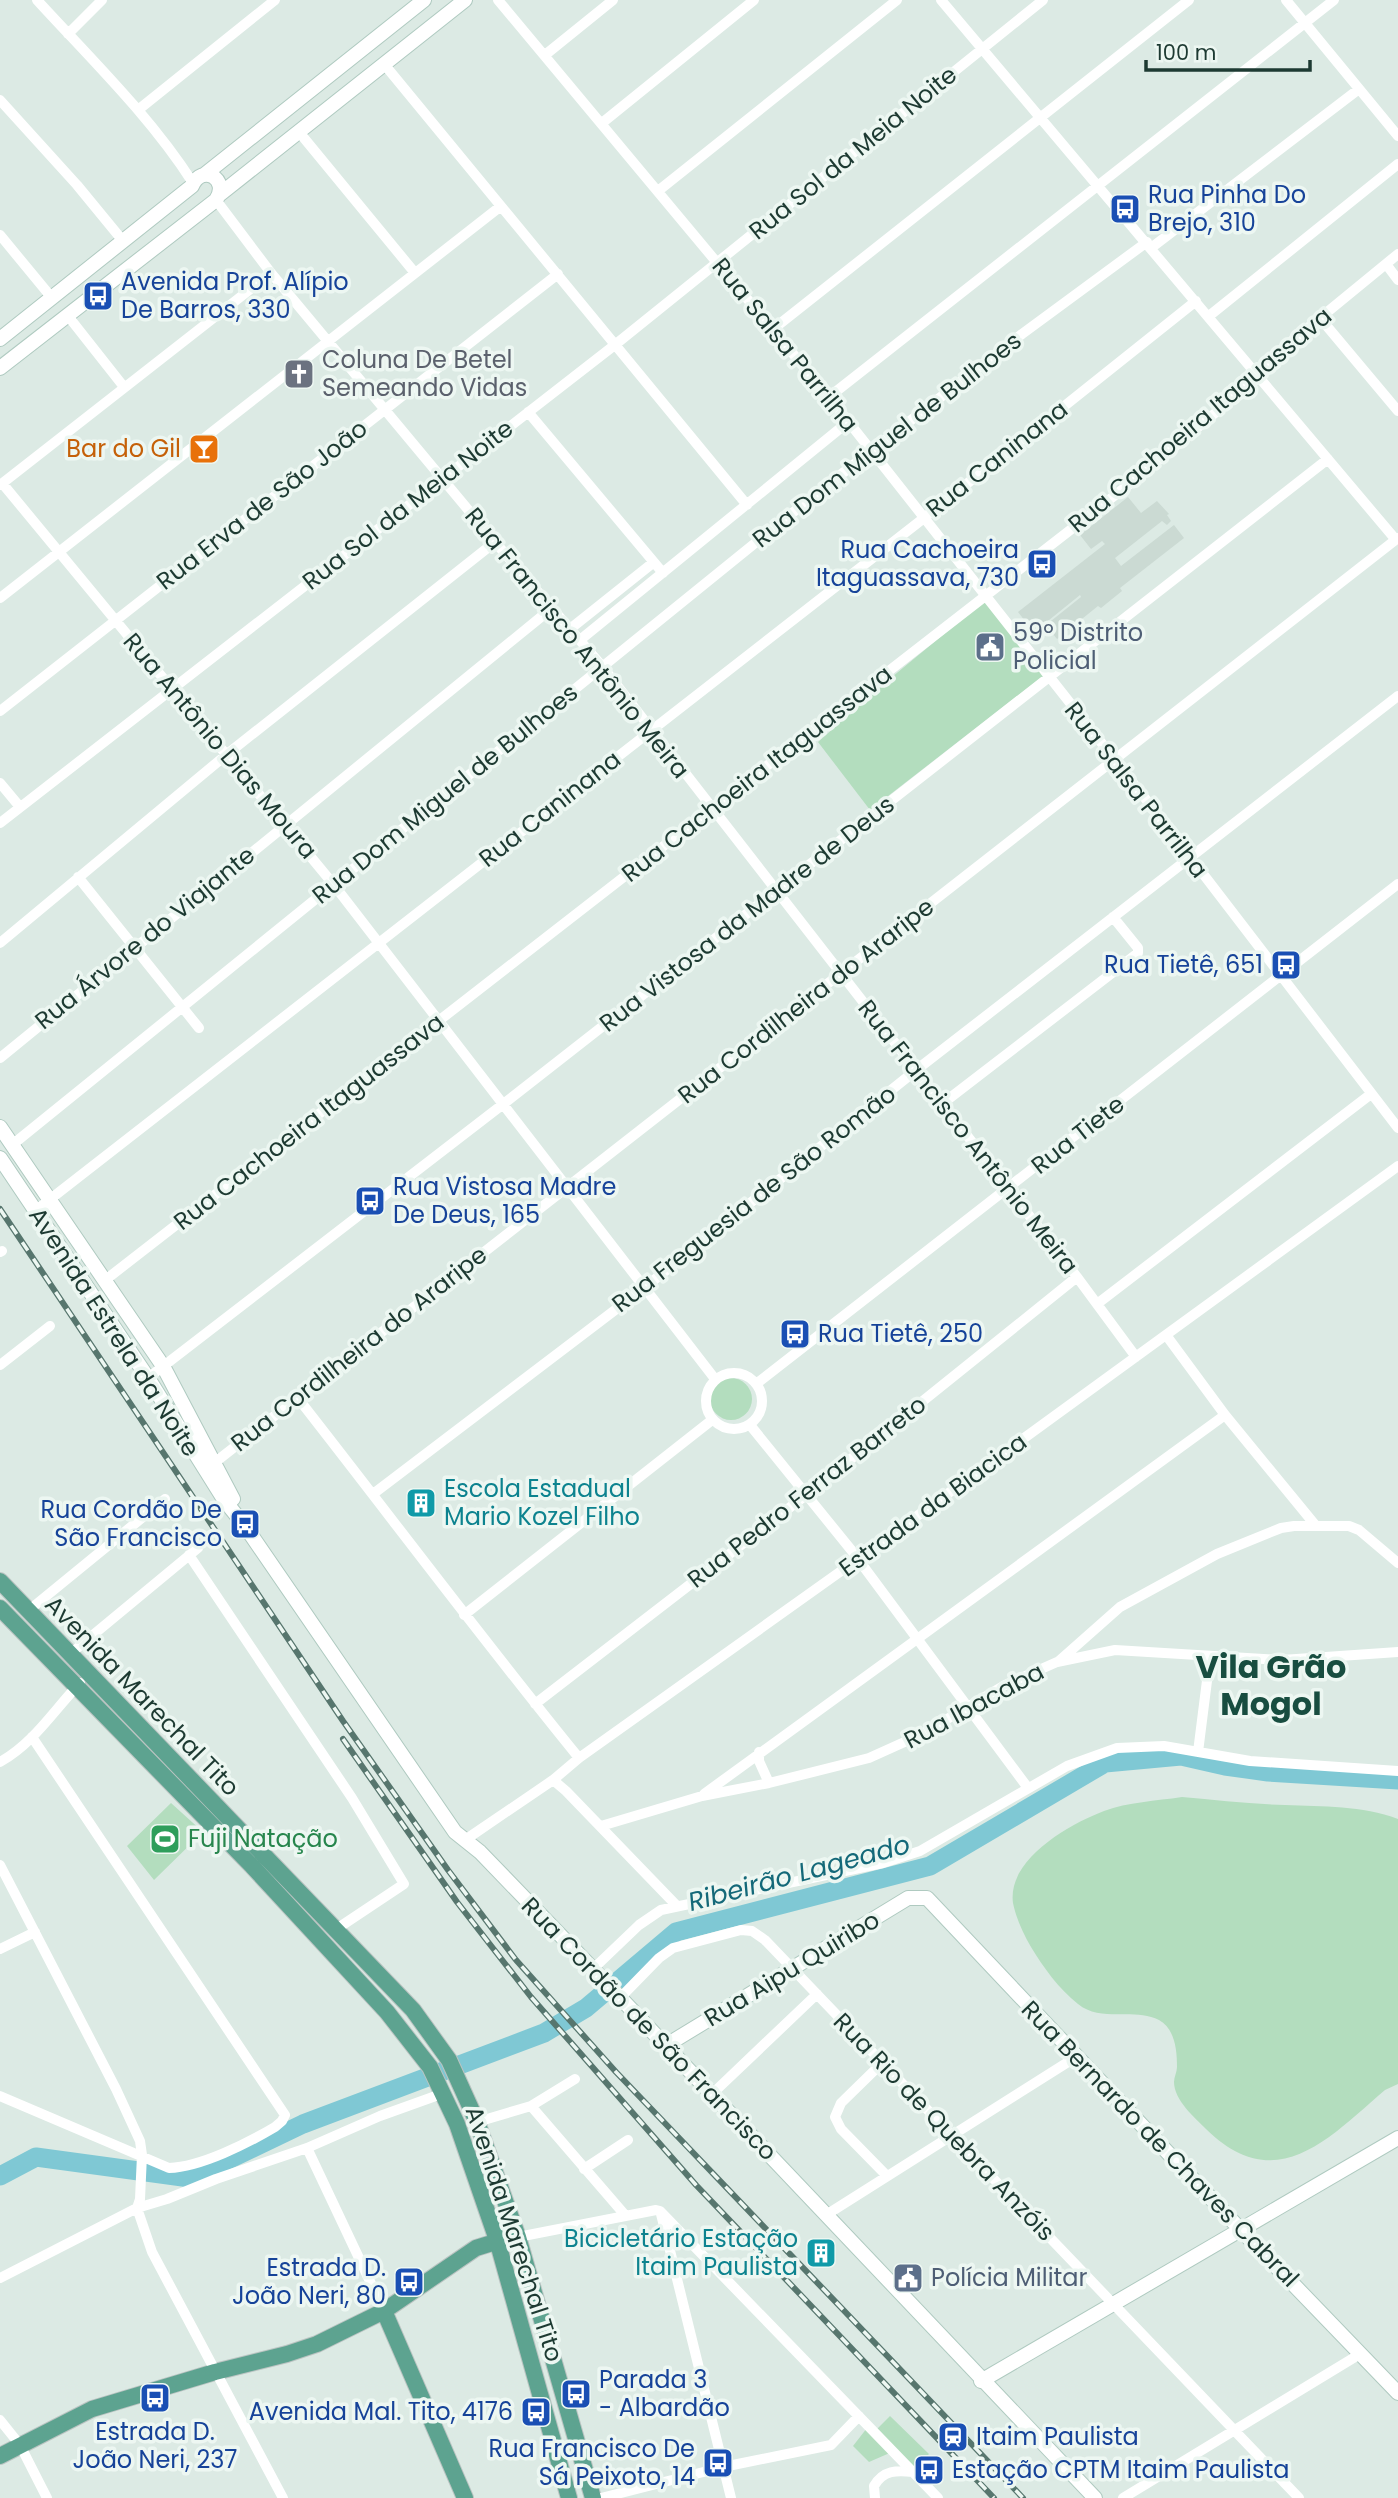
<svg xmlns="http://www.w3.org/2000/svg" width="1398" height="2498" font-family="Poppins,sans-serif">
<rect width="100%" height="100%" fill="#dceae4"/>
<path fill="#cbdad3" d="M1128 497 1141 513 1157 501 1169 514 1167 515 1171 521 1167 525 1162 521 1115 558 1121 566 1174 525 1184 538 1120 588 1122 591 1101 608 1098 606 1057 639 1046 625 1081 597 1080 595 1028 637 1023 631 1029 626 1018 612 1105 544 1102 541 1091 549 1080 535Z"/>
<path fill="#b3ddbe" d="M985 600 1043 676 870 810 818 742 886 682Z
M710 1399a21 21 0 1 1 42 0a21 21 0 1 1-42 0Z
M1182 1797C1216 1800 1250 1804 1285 1805 1323 1807 1362 1805 1398 1819V2084L1385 2090C1329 2138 1276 2198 1206 2129 1195 2118 1174 2100 1174 2082 1174 2077 1177 2072 1177 2067 1177 2050 1175 2029 1159 2020 1134 2007 1101 2023 1078 2004 1059 1989 1043 1967 1031 1947 1023 1933 1016 1918 1013 1903 1007 1859 1070 1824 1104 1811 1128 1802 1156 1801 1182 1797Z
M171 1803 203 1832 154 1880 127 1846Z
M890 2416 929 2454 913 2470 892 2452 869 2462 853 2446 867 2428 876 2430Z"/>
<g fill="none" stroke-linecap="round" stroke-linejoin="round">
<path stroke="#7fc8d4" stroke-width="19" d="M0 2176 36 2157 190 2178 303 2124 544 2033 586 2008 676 1932 930 1866 1105 1763 1181 1756 1225 1766 1268 1772 1398 1780"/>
<g stroke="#afcac0" stroke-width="16">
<path id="secondary" d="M204 175 424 0
M219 195 465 0
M0 339 192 186C202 163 230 179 216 200L0 368
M0 1127 163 1366 233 1499
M0 1158 148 1378 225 1501 245 1526 455 1832 480 1852 593 1969 1095 2498
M665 2046 908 1898H927L1240 2229 1398 2393
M981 2381 1398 2138"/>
</g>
<g stroke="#bbc4c2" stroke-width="18">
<path id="primary" d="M0 1581 413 2010 449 2060 477 2122 518 2237 593 2498
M0 1608 252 1866 387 2012 430 2067 457 2124 497 2240 569 2498
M384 2311 465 2498
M0 2456 92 2409 215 2372 287 2354 317 2344 384 2311 476 2248 505 2239"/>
</g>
<path stroke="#fff" stroke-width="10" d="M37 0C91 59 150 116 193 183
M498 0 829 397 1141 793 1398 1128
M941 0 1396 540
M1286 0 1398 136
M68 34 102 0
M545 55 613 0
M384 64 747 505
M0 100 77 185 123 241
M138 110 275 0
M602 123 754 0
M299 132 415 273
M658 191 897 0
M216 200 271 273 495 542 602 666 1077 1277 1136 1357
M0 235 52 298
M1151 248 1359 89
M1386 264 1398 280
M68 316 124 387
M1209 316 1398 164
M1320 318 1398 411
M772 330 1189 0
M829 397 1334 0
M528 412 663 573
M2 483 334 885 715 1379
M0 485 271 273
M0 598 501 206
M570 629 654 562
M580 640 848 422
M0 711 558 274
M0 783 20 807
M0 823 616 344 1043 0
M78 877 199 1028
M0 943 226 755 495 542
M0 1058 552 608
M942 1104 1138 953V948L1113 917
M12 1145 817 493 1022 334 1147 242
M35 1211 924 518 1196 301
M0 1252 2 1251
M104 1281 1132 482 1220 409 1264 364 1398 254
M1097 1304 1371 1094
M1166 1335 1225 1415 1316 1526
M0 1365 50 1326
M706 1401a28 28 0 1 1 56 0a28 28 0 1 1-56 0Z
M148 1378 502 1105 1328 459
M756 1384 1398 884
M297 1397C391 1517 482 1639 579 1758
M750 1425 852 1551 1028 1788
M209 1467 1398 538
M373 1494 644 1288 915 1071 1398 696
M189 1555 352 1798 404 1884 335 1930
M28 1611 165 1499
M464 1615 712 1420
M70 1654 198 1548
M1059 1661 1120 1607 1217 1554 1281 1528 1294 1526H1349L1359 1530 1398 1563
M535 1704 806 1495 1077 1277
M759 1752V1761L769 1783
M1198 1752 1210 1657
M0 1762C34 1743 54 1710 80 1683
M553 1780 566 1791 677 1906
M704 1794 1225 1415
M601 1826 702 1796 769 1783 869 1758 920 1735 1005 1685 1057 1662 1115 1650 1282 1660 1398 1652
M465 1840 553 1780 579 1758 858 1559 1398 1166
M0 1865 116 2089 140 2141 142 2155 140 2199 137 2208
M0 1949 35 1932
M593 1969 639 1925 661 1910 883 1863 920 1851 1067 1766 1117 1748 1164 1746 1250 1761 1398 1771
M620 1998 659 1958 673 1948 741 1930 752 1931 765 1940 1299 2498
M883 2062 841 2103 835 2117 841 2129 887 2176
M711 2095 817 1994
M0 2096 169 2168C201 2167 248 2143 275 2127L282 2121 285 2115 32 1737
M531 2106 625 2215
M477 2122 531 2106 575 2079
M307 2148 384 2311
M584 2169 628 2140
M137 2208 152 2252 283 2498
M660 2211 938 2498
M661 2214 731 2498
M826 2215 1076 2057
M518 2237 656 2210 660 2211
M0 2278 137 2208 167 2199 216 2179 307 2148 380 2116 444 2093
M0 2420 20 2445 47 2498
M601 2498 723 2467 831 2445 859 2416
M875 2498 874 2486C883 2470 897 2470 913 2472
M1123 2498 1360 2354"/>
<use href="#secondary" stroke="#fff" stroke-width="14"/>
<use href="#primary" stroke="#5da390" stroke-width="16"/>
<g stroke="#57766e" stroke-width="6">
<path id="rail" d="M0 1209 343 1721 448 1870 516 1960 616 2072 1023 2498
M343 1739 457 1902 531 1997 696 2185 994 2498"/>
</g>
<use href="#rail" stroke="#edf7f2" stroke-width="3.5" stroke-dasharray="10" stroke-linecap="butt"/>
</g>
<defs>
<g id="bus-square" transform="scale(1.575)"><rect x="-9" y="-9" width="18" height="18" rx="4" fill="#1a4fb4" stroke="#edf7f2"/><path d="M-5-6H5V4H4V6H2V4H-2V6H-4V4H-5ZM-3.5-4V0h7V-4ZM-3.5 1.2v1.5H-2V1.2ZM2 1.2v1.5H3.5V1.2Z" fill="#fff"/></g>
<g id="church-square" transform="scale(1.575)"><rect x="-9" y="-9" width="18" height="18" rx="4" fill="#6b7280" stroke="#edf7f2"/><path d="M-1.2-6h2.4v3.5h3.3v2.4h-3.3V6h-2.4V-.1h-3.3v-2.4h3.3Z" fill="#fff"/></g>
<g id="bar-square" transform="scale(1.575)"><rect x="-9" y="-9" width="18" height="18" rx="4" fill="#e8710a" stroke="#edf7f2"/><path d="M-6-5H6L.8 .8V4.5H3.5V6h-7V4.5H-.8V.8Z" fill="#fff"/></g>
<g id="civic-square" transform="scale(1.575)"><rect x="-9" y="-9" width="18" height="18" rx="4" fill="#5c6f8a" stroke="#edf7f2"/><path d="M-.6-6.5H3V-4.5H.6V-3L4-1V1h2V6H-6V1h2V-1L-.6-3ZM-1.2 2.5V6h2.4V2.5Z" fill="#fff"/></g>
<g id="building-square" transform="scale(1.575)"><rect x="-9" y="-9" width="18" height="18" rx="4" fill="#0f9aa8" stroke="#edf7f2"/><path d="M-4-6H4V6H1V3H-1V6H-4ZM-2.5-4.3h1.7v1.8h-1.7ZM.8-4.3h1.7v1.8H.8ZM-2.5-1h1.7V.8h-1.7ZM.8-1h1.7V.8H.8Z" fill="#fff"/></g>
<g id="stadium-square" transform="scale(1.575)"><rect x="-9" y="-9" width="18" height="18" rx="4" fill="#2e9e5b" stroke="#edf7f2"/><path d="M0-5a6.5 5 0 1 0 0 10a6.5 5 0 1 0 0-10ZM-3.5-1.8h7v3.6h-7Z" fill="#fff"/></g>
<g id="station-square" transform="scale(1.575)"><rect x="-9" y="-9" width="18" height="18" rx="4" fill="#1a4fb4" stroke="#edf7f2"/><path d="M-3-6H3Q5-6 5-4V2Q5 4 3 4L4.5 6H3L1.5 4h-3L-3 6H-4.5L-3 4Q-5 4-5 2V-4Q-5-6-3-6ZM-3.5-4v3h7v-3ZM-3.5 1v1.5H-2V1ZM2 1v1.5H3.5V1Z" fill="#fff"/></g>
</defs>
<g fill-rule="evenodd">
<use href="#bus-square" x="1125" y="209"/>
<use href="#bus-square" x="98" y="296"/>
<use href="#church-square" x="299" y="374"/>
<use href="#bar-square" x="204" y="449"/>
<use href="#bus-square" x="1042" y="564"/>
<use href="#civic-square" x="990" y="647"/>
<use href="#bus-square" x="1286" y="965"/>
<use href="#bus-square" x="370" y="1201"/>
<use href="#bus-square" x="795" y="1334"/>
<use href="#building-square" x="421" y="1503"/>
<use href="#bus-square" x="245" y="1524"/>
<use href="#stadium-square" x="165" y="1839"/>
<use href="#building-square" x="821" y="2253"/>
<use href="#civic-square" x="908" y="2278"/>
<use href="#bus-square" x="409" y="2282"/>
<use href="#bus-square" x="576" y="2394"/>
<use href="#bus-square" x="155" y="2398"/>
<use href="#bus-square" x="536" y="2412"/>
<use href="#station-square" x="953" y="2437"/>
<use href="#bus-square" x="718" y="2463"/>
<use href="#bus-square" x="929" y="2470"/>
</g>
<g text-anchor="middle" stroke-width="7" stroke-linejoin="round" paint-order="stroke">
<g font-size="24" fill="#1d3a32" stroke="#edf7f2">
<text transform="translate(853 153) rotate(-39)" y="8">Rua Sol da Meia Noite</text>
<text transform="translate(785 345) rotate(51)" y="8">Rua Salsa Parrilha</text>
<text transform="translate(1200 420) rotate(-40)" y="8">Rua Cachoeira Itaguassava</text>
<text transform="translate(887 440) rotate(-38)" y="8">Rua Dom Miguel de Bulhoes</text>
<text transform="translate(997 459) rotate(-38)" y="8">Rua Caninana</text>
<text transform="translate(262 505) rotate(-38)" y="8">Rua Erva de São João</text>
<text transform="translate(408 505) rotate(-38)" y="8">Rua Sol da Meia Noite</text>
<text transform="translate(577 643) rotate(51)" y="8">Rua Francisco Antônio Meira</text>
<text transform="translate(220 746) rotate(50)" y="8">Rua Antônio Dias Moura</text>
<text transform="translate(757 774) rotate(-38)" y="8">Rua Cachoeira Itaguassava</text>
<text transform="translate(1136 790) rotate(52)" y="8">Rua Salsa Parrilha</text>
<text transform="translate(445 794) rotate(-39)" y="8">Rua Dom Miguel de Bulhoes</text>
<text transform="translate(550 809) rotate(-38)" y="8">Rua Caninana</text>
<text transform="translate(747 914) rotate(-38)" y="8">Rua Vistosa da Madre de Deus</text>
<text transform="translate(145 938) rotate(-39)" y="8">Rua Árvore do Viajante</text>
<text transform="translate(806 1001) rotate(-38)" y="8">Rua Cordilheira do Araripe</text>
<text transform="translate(309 1122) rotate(-38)" y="8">Rua Cachoeira Itaguassava</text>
<text transform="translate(1078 1135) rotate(-38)" y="8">Rua Tiete</text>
<text transform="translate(968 1137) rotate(52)" y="8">Rua Francisco Antônio Meira</text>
<text transform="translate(754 1199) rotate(-38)" y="8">Rua Freguesia de São Romão</text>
<text transform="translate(114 1332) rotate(57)" y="8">Avenida Estrela da Noite</text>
<text transform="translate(359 1349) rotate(-38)" y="8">Rua Cordilheira do Araripe</text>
<text transform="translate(807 1492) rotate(-38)" y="8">Rua Pedro Ferraz Barreto</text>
<text transform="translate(933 1505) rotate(-36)" y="8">Estrada da Biacica</text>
<text transform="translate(142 1696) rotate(46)" y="8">Avenida Marechal Tito</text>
<text transform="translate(974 1706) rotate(-28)" y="8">Rua Ibacaba</text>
<text transform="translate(792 1969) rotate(-31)" y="8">Rua Aipu Quiribo</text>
<text transform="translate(649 2029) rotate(46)" y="8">Rua Cordão de São Francisco</text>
<text transform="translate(944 2127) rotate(46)" y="8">Rua Rio de Quebra Anzóis</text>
<text transform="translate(1160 2144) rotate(46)" y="8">Rua Bernardo de Chaves Cabral</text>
<text transform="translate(514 2234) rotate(72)" y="8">Avenida Marechal Tito</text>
</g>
<g font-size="24" fill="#164399" stroke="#edf7f2" text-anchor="start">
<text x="1148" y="203">Rua Pinha Do<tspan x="1148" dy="28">Brejo, 310</tspan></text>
<text x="121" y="290">Avenida Prof. Alípio<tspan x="121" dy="28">De Barros, 330</tspan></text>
<text x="1019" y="558" text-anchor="end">Rua Cachoeira<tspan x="1019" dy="28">Itaguassava, 730</tspan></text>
<text x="1263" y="973" text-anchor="end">Rua Tietê, 651</text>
<text x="393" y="1195">Rua Vistosa Madre<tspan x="393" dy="28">De Deus, 165</tspan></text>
<text x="818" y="1342">Rua Tietê, 250</text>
<text x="222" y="1518" text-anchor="end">Rua Cordão De<tspan x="222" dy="28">São Francisco</tspan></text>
<text x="386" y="2276" text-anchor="end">Estrada D.<tspan x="386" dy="28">João Neri, 80</tspan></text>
<text x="599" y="2388">Parada 3<tspan x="599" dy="28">- Albardão</tspan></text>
<text x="513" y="2420" text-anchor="end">Avenida Mal. Tito, 4176</text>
<text x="155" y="2440" text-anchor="middle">Estrada D.<tspan x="155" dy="28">João Neri, 237</tspan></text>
<text x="976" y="2445">Itaim Paulista</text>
<text x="695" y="2457" text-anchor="end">Rua Francisco De<tspan x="695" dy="28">Sá Peixoto, 14</tspan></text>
<text x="952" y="2478">Estação CPTM Itaim Paulista</text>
</g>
<g font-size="24" fill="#5b616d" stroke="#edf7f2" text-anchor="start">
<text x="322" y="368">Coluna De Betel<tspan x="322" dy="28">Semeando Vidas</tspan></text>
</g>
<g font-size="24" fill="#c56008" stroke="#edf7f2" text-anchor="end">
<text x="181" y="457">Bar do Gil</text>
</g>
<g font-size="24" fill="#4e5e75" stroke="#edf7f2" text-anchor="start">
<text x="1013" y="641">59º Distrito<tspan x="1013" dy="28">Policial</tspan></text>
<text x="931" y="2286">Polícia Militar</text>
</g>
<g font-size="24" fill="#0d838f" stroke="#edf7f2" text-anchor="start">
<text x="444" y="1497">Escola Estadual<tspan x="444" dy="28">Mario Kozel Filho</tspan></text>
<text x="798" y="2247" text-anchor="end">Bicicletário Estação<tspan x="798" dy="28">Itaim Paulista</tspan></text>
</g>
<g font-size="24" fill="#27864d" stroke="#edf7f2" text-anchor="start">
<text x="188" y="1847">Fuji Natação</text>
</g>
<g font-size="26" font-style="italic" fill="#146979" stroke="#edf7f2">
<text transform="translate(799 1873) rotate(-15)" y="9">Ribeirão Lageado</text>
</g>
<g font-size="32" font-weight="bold" fill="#184d40" stroke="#edf7f2">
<text x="1271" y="1678">Vila Grão<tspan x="1271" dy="37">Mogol</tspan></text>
</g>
</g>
<path d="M1146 60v10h164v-10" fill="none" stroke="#1d3a32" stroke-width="3.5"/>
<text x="1156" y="60" font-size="21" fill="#1d3a32" stroke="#edf7f2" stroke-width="5" paint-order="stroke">100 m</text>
</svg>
